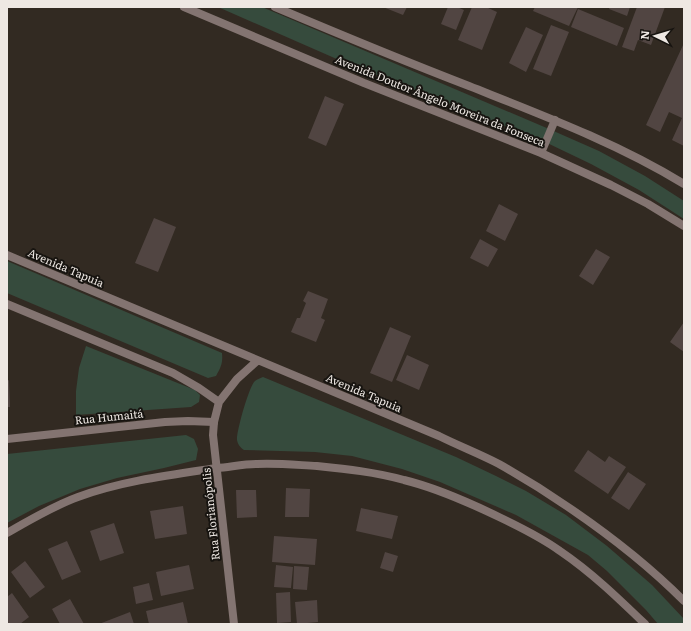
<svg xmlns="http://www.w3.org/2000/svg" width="691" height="631" font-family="Literata,serif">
<rect width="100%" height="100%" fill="#322a22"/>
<path fill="#364b3d" d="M218 7H262L549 129 599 151 645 176 684 201V219L639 190 591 164 543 141 339 60Z
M7 261 222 353C223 363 221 367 216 376L208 378 7 293Z
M86 346 195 390 200 395 199 402 191 407 76 415V391L79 368Z
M263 377 456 457 496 476 526 491 566 515 607 546 652 585 684 619V624H658L646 610 607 571 588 555 516 515 440 482 402 469 352 456 315 452 244 450C240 447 238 445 237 440 236 433 249 386 255 381 257 379 261 378 263 377Z
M186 435 194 439 198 449 196 460 164 468 117 478 80 489 39 506 7 523V454Z"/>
<path fill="#514542" d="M383 7H407L403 15Z
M448 7H457L464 10 456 30 441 24Z
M472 7H486L497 12 482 50 458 40Z
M535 7H578L569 26 533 11Z
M610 7H630L627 16 609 9Z
M637 7H665L651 45 638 40 634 51 622 47Z
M578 9 624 28 617 46 571 27Z
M551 25 569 32 551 76 533 69Z
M526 27 543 35 526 72 509 63Z
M684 43V146L672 140 682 118 669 112 660 132 646 125Z
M325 96 344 104 326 146 308 138Z
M499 204 518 214 505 241 486 231Z
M154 218 176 227 158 272 135 263Z
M480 239 498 249 488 267 470 258Z
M596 249 610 257 593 285 579 276Z
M308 291 328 299 321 318 325 320 316 342 291 332 297 318H300L306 303 303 301Z
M684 322V352L670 342Z
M390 327 411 336 392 382 370 373Z
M407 355 429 365 419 390 396 380Z
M9 380 10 407H7V381Z
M588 450 605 462 609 456 626 467 608 494 574 471Z
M628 472 646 484 629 510 611 498Z
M286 488 310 489 309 517H285Z
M236 490H256L257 517 237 518Z
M183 506 187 534 155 539 150 511Z
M361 508 398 516 392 539 356 531Z
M114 523 124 553 100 561 90 531Z
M274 536 317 539 315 565 272 562Z
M67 541 81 572 62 580 48 549Z
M385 552 398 556 393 572 380 568Z
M25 561 45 587 30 598 11 572Z
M189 565 194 589 161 596 156 572Z
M276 565 293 567 291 588 274 587Z
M294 566 309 567 307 590 293 589Z
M149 583 153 600 136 604 133 587Z
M290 592 291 622 277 623 276 593Z
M12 593 29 617 20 624H7V597Z
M70 599 84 624H60L52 609Z
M317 600 318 622 297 624 295 602Z
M183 602 188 624H149L146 611Z
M130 612 134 624H99Z"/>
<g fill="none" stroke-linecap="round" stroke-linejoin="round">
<path stroke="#837471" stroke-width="8" d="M7 439 165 422 188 421 214 422
M7 533C30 520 53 506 78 497 122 481 170 475 217 468"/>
<path stroke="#837471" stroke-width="8" d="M184 7 364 83 541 153 611 185 648 204 684 226
M275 7C339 34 404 61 469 86 542 115 617 143 684 184
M541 153 555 120
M7 255 439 436C459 446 480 454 499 464 524 478 548 493 571 509 612 537 650 567 684 601
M7 304 173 373 199 388 219 402
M217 468C230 467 244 464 257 464 277 463 297 465 317 466 346 469 375 472 404 480 437 488 468 502 499 517 520 527 542 538 560 551 591 572 618 598 645 624
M234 624 213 435 214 422 219 402 237 379 257 361"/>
</g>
<g text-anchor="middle" stroke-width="4" stroke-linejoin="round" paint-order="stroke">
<g font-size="11" fill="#eee8e3" stroke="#171410">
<text transform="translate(440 101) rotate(22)" y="4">Avenida Doutor Ângelo Moreira da Fonseca</text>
<text transform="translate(66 268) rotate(23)" y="4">Avenida Tapuia</text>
<text transform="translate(364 393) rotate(23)" y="4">Avenida Tapuia</text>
<text transform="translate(109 417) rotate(-6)" y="4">Rua Humaitá</text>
<text transform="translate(211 514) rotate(-96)" y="4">Rua Florianópolis</text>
</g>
</g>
<rect width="691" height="631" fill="none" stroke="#eee8e3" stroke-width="16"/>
<g transform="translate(655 36) rotate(275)" stroke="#171410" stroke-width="3" paint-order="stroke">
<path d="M0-3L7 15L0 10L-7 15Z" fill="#eee8e3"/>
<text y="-6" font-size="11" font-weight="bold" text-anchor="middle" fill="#eee8e3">N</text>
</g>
</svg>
